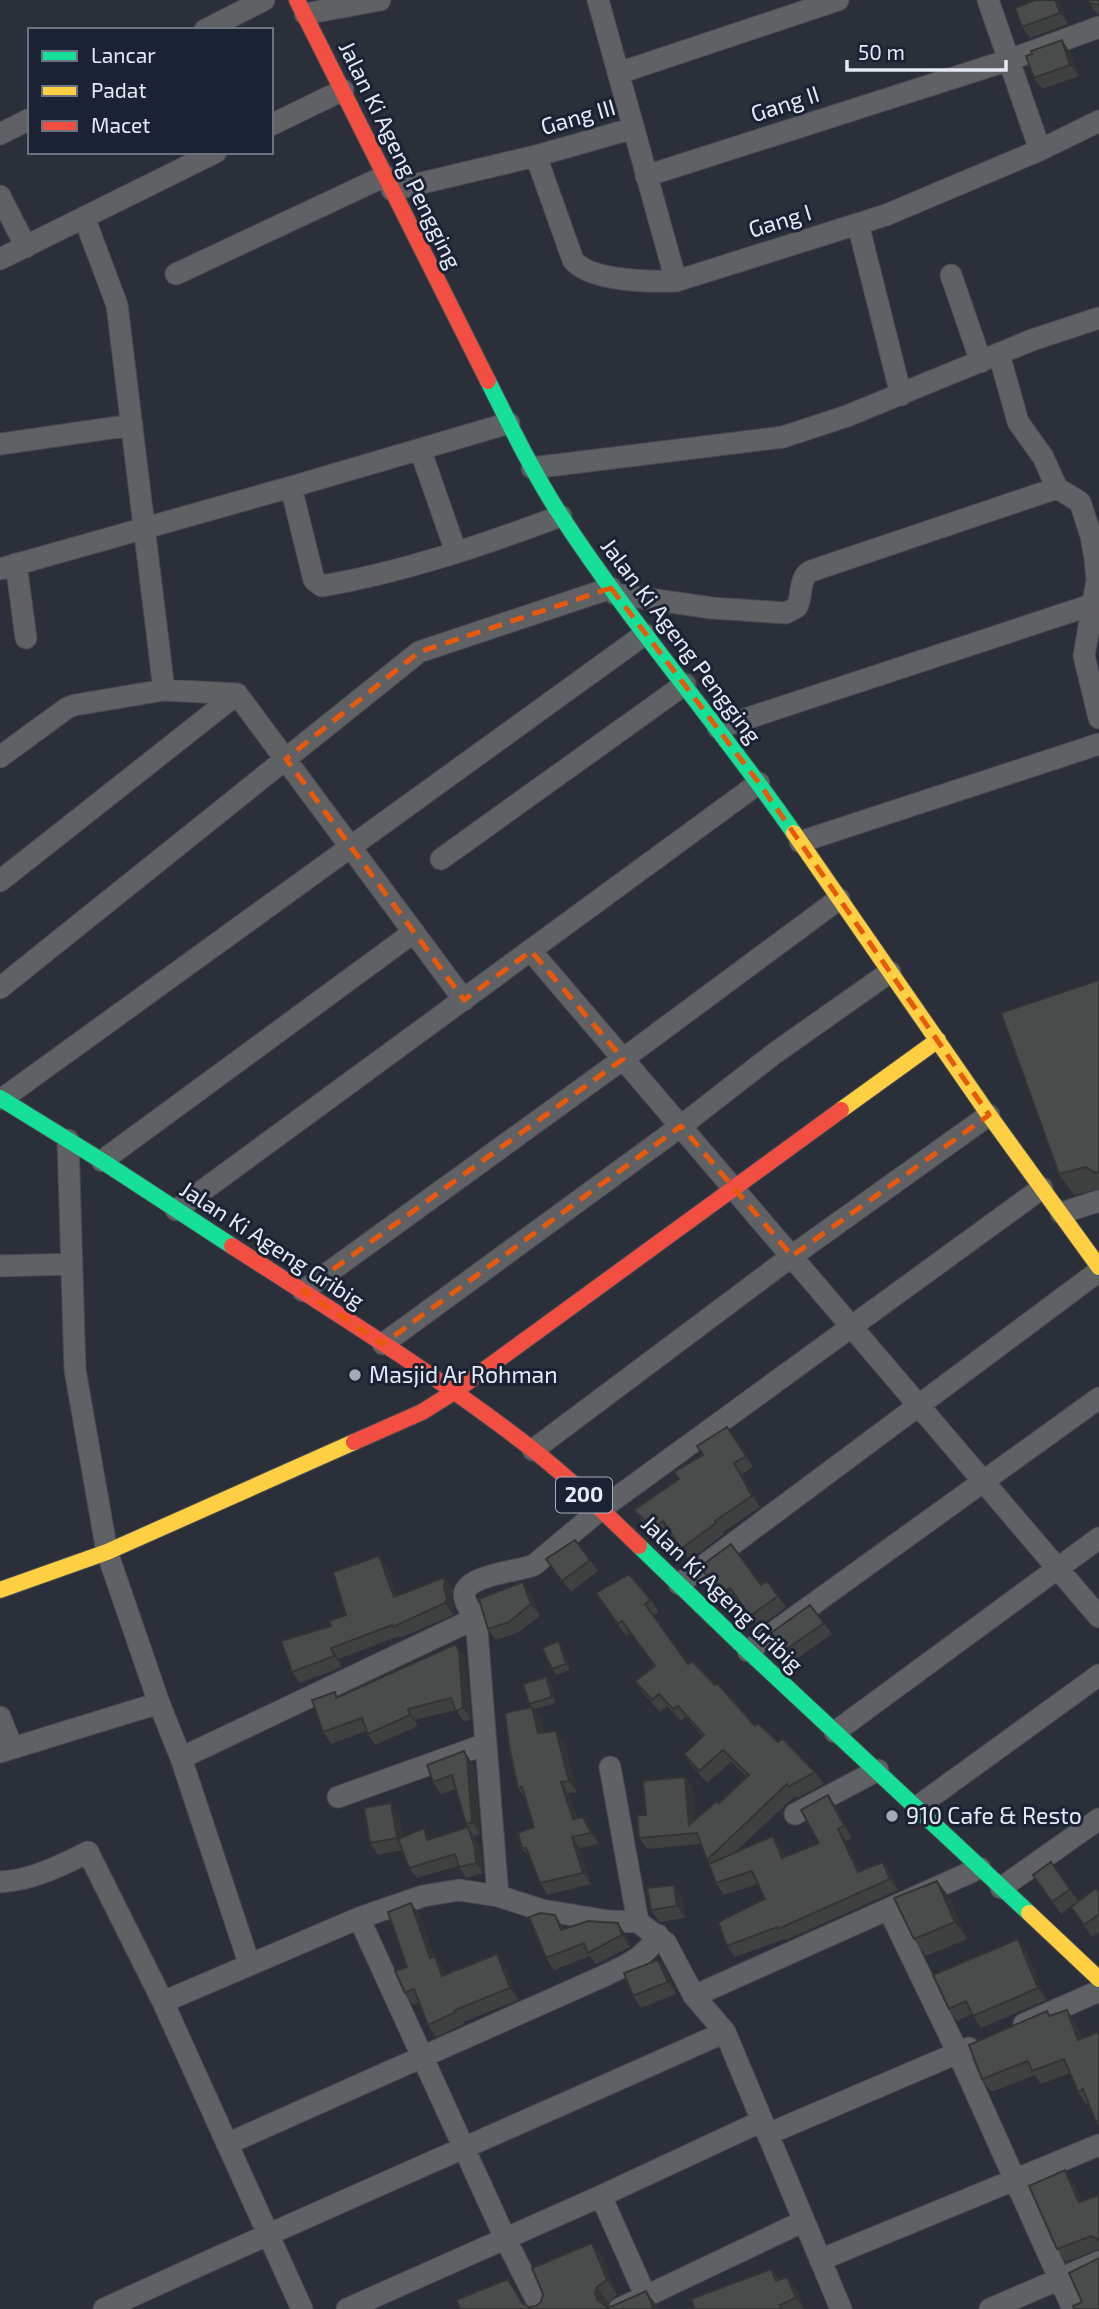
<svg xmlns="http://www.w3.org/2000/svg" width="1099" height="2309" font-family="'Exo 2',sans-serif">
<rect width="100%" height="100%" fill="#2a2f39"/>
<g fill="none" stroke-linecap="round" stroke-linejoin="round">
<g stroke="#464a52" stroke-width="23">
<path id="street" d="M598 0 676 281
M988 0 1040 150
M305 14 380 0
M205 30 264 0
M619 73 838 0
M271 125 343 90
M0 134 30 119
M536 156 573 260C589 281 650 282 676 281L886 215 1040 150 1099 121
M646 176 1009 60 1099 27
M392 190 536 156 634 128
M0 196 26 247
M84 217 117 305 164 690
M858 224 901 395
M0 259 216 152
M176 274 385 176
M951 275 981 362
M999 354 1018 422 1043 457 1057 488
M0 444 132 425
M420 449 456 552
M532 468 783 437 847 416 1032 340 1099 318
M291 487 314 580 322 586C404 572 483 545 561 516
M16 564 26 638
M0 569 291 487 509 423
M615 594 712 608 786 613 797 607C803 595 798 578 811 571L1057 488 1080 502 1091 536 1095 559 1097 580 1084 656 1099 718
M237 694 464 1000
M718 728 1091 605
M0 757 67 708 75 705 164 690 237 694
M800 842 1099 744
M441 859 685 684
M0 881 237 694
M531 951 1099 1617
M0 988 419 652 611 588
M2 1099 645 634
M68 1140 75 1370 107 1552 159 1703 181 1758 249 1963
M102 1161 414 932
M176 1210 759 783
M1061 1213 1099 1201
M0 1266 71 1264
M303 1291 623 1059 839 899
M383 1344 681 1126 775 1053 890 972
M533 1450 792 1256 989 1115
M679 1584 1099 1271
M748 1651 1099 1398
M0 1717 12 1747
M835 1732 1099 1538
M0 1752 159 1703
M181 1758 476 1618
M610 1767 638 1922
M338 1797 486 1744
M917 1807 1099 1675
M795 1814 878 1770
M0 1882C33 1880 60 1866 88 1852L163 2002 302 2309
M1001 1888 1099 1819
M498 1896 476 1618C473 1613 466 1606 465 1599 458 1575 518 1572 534 1565L601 1509 1042 1188
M889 1910 958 2053 1073 2309
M359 1918 505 2238 541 2309
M694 1996 980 1868
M163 2002 359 1918 423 1896 459 1890 498 1896 542 1910 609 1921 638 1922 666 1943 694 1996 725 2032 841 2309
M1024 2024 1099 1991
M768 2134 969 2048
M227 2144 597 1979C621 1968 645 1959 658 1935
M601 2196 646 2297
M820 2260 1099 2145
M104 2309C310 2214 518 2125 725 2032
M347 2309 601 2196 762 2121
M619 2309 804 2221
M990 2309 1099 2262"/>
</g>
<g stroke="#464a52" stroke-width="18">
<path id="fast" d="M488 381C511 427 533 473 561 516 633 626 719 725 794 833
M0 1098 102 1161 232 1246
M639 1546 748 1651 1029 1913"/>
</g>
<g stroke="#464a52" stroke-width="18">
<path id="slow" d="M794 833 989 1115 1099 1267
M841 1110 938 1040
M0 1590 107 1552 354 1442
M1029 1913 1099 1979"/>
</g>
<g stroke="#464a52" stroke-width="18">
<path id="jam" d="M297 0 488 381
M232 1246C333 1311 437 1375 532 1449 570 1479 605 1513 639 1546
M354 1442 422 1412 454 1392 841 1110"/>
</g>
<use href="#street" stroke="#606165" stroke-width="21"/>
<use href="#fast" stroke="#16e098" stroke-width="16"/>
<use href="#slow" stroke="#ffcf43" stroke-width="16"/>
<use href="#jam" stroke="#f24e42" stroke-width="16"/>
</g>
<path fill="#3f4140" d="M1099 0V15L1097 14 1089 3Z
M1061 5 1068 24 1030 38 1022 27Z
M1070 52 1079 76 1042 89 1034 78 1032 54Z
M1099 980V1189L1074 1195 1059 1174Z
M727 1427 753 1467 742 1474 760 1507 723 1532 724 1534 689 1560 671 1532 660 1540 642 1521 634 1510 679 1479 703 1455Z
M575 1540 598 1571 571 1592 546 1559Z
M387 1567 397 1596 445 1577 453 1588 452 1599 455 1609 453 1615 400 1638 399 1636 339 1659 342 1667 300 1683 292 1672 331 1626 346 1615Z
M700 1567 761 1585 767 1581 786 1607 758 1628 738 1600 729 1606Z
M596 1593 651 1600 659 1612 653 1616 688 1664 715 1685 755 1726 778 1742 815 1772 824 1784 797 1798 795 1796 735 1852 773 1836 781 1848 784 1856 819 1843 828 1795 836 1807 852 1838 846 1841 861 1871 883 1862 891 1874 898 1890 786 1940 785 1939 735 1957 727 1946 765 1899 758 1884 724 1895 716 1883 710 1864 701 1844 647 1849 639 1838 646 1815 685 1777 693 1789 695 1819 719 1803 747 1777 731 1762 707 1783 692 1766 684 1754 703 1737 686 1717 681 1721 667 1706 660 1712 643 1693 635 1681 654 1666 630 1633 626 1636Z
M531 1594 540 1616 517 1633 496 1640 488 1629Z
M810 1605 832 1634 792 1662 771 1633Z
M563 1647 570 1670 556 1675 552 1669Z
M464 1656 466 1663 471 1719 464 1722 456 1710 415 1720 418 1726 375 1745 366 1731 331 1744 323 1732 335 1692 338 1697Z
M546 1677 550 1683 556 1703 534 1709 540 1718 543 1732 564 1742 577 1792 568 1793 577 1818 583 1817 590 1828 599 1844 580 1848 591 1884 548 1895 540 1883 531 1860 522 1848 534 1827 525 1798 518 1788 531 1707 529 1704Z
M464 1751 472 1763 475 1770 480 1834 474 1836 466 1824 456 1789 441 1794 433 1782Z
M399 1815 403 1837 424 1828 431 1839 468 1827 475 1837 482 1858 483 1873 466 1878 458 1866 417 1878 409 1868 402 1850 378 1855 370 1843Z
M1051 1862 1078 1901 1061 1914 1033 1875Z
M674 1885 682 1896 685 1918 660 1922 651 1910Z
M1099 1892V1932L1092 1937 1071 1907Z
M950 1898 967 1939 926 1956 914 1939Z
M411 1903 420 1915 434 1957 443 1968 445 1975 497 1954 505 1966 518 2000 463 2022 464 2024 436 2037 428 2025 419 2002 413 2005 405 1993Z
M555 1915 564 1929 626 1935 630 1947 596 1964 590 1956 554 1970 546 1958Z
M1026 1950 1046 2000 981 2028 972 2014 957 2021 949 2009Z
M658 1960 666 1971 676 1994 641 2008 633 1996Z
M1067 2010 1076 2023 1082 2038 1099 2033V2126L1095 2120 1089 2104 1087 2105 1078 2092 1070 2073 1041 2084 1035 2075 991 2092 982 2079 1050 2016Z
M1073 2183 1082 2201 1099 2195V2249L1066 2262 1057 2249Z
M592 2243 602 2258 617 2295 608 2302 607 2307 613 2306 646 2291 658 2309H460L456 2300 508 2279 525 2305 529 2307 536 2306 541 2302 543 2294 532 2268Z
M771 2269 779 2280 787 2277 798 2292 805 2309H695Z"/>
<path fill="#333534" d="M1055 0H1057L1061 5 1068 24 1060 13Z
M1062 40 1070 52 1079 76 1070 65Z
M734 1463 742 1474 760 1507 752 1496Z
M379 1556 387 1567 402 1608 394 1597Z
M445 1577 453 1588 452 1599 455 1609 453 1615 445 1603 444 1588Z
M523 1582 531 1594 540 1616 531 1604Z
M559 1641 563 1647 570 1670 566 1664Z
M456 1644 464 1656 466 1663 471 1719 463 1708Z
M331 1648 339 1659 342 1667 334 1656Z
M546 1677 550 1683 556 1703 552 1697Z
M532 1707 540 1718 546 1744 538 1733Z
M408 1709 415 1720 418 1726 410 1715Z
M556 1731 564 1742 577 1792 569 1781Z
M464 1751 472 1763 475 1770 480 1834 472 1822Z
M685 1777 693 1789 696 1833 689 1825Z
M561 1782 568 1793 581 1830 573 1819Z
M828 1795 836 1807 852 1838 844 1826Z
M391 1803 399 1815 405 1849 397 1838Z
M583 1817 590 1828 599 1844 591 1833Z
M468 1827 475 1837 482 1858 483 1873 476 1863Z
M424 1828 431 1839 427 1840Z
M838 1829 846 1841 867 1884 858 1872Z
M773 1836 781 1848 790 1869 782 1858Z
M572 1837 580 1848 591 1884 583 1873Z
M883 1862 891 1874 898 1890 890 1879Z
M937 1881 950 1898 967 1939 955 1922Z
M674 1885 682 1896 685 1918 677 1906Z
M411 1903 420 1915 438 1970 430 1958Z
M555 1915 563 1927 569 1942 561 1930Z
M618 1923 626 1935 630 1947 622 1935Z
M1018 1939 1026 1950 1046 2000 1038 1988Z
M497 1954 505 1966 518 2000 510 1988Z
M435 1957 443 1968 450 1987 442 1976Z
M658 1960 666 1971 676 1994 668 1982Z
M1067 2010 1076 2023 1088 2053 1078 2040Z
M1065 2170 1073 2183 1088 2214 1079 2202Z
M592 2243 602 2258 617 2295 607 2280Z
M787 2277 798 2292 805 2309H804L796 2298Z
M508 2279 519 2294 527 2309H526Z
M597 2287 608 2302 606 2309 597 2300 595 2293Z
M646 2291 657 2306 658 2309H654Z"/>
<path fill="#494c4a" stroke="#333534" stroke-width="2" d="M1035 0H1055L1060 13 1022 27 1015 8Z
M1088 0H1099V5L1089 3Z
M1062 40 1070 65 1034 78 1026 56 1032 54 1031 51Z
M1099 980V1172L1095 1173 1086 1167 1059 1174 1001 1013Z
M727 1427 746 1456 734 1463 752 1496 715 1521 716 1523 681 1549 663 1521 653 1529 634 1510 679 1479 674 1472 703 1455 697 1446Z
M575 1540 590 1560 562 1581 546 1559Z
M731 1544 761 1585 767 1581 778 1596 750 1616 730 1588 721 1594 700 1567Z
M379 1556 394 1597 445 1577 444 1588 447 1598 445 1603 393 1627 392 1625 331 1648 334 1656 292 1672 281 1641 331 1626 329 1621 346 1615 333 1572Z
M629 1574 651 1600 645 1604 688 1664 692 1661 715 1685 717 1683 755 1726 758 1723 778 1742 782 1738 815 1772 788 1787 787 1784 707 1860 697 1833 639 1838 637 1815H646L643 1781 685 1777 689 1825 717 1801 719 1803 749 1775 723 1750 699 1771 684 1754 704 1735 678 1706 673 1709 659 1694 652 1700 635 1681 655 1666 622 1621 618 1624 596 1593Z
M523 1582 531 1604 509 1622 488 1629 479 1599Z
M810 1605 824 1623 784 1651 771 1633Z
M559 1641 566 1664 552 1669 542 1648Z
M456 1644 459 1652 463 1708 456 1711 451 1698 408 1709 410 1715 368 1734 362 1718 323 1732 312 1700 335 1692 336 1698Z
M546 1677 552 1697 529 1704 523 1684Z
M532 1707 538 1733 556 1731 569 1781 561 1782 573 1819 583 1817 591 1833 572 1837 583 1873 540 1883 526 1848H522L518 1833 534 1827 522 1787 518 1788 509 1746 505 1713Z
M464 1751 467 1758 472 1822 466 1824 452 1775 433 1782 427 1765Z
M828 1795 844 1826 838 1829 858 1872 883 1862 890 1879 778 1929 777 1927 727 1946 718 1922 765 1899 752 1871 716 1883 709 1864 773 1836 782 1858 819 1843 801 1810Z
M391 1803 397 1838 370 1843 364 1808Z
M468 1827 475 1848 476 1863 459 1867 455 1854 409 1868 398 1839 424 1828 427 1840Z
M1051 1862 1070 1889 1052 1902 1033 1875Z
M937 1881 955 1922 914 1939 894 1898Z
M674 1885 677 1906 651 1910 647 1888Z
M1096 1888 1099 1892V1914L1084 1925 1071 1907Z
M411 1903 430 1958 435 1957 442 1976 497 1954 510 1988 455 2010 456 2012 428 2025 414 1989 405 1993 395 1971 407 1967 388 1912Z
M540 1913 555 1915 561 1930 588 1921 618 1923 622 1935 588 1953 584 1943 546 1958 529 1917Z
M1018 1939 1038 1988 973 2016 966 2001 949 2009 933 1975Z
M658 1960 668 1982 633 1996 624 1973Z
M1067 2010 1078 2040 1098 2032 1099 2034V2121H1097L1095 2120 1083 2089 1078 2092 1064 2059 1032 2071 1028 2061 982 2079 969 2045 1047 2011 1049 2016Z
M1065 2170 1079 2202 1099 2195V2240L1091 2236 1057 2249 1029 2186Z
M592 2243 607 2280 597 2287 595 2293 597 2300 607 2307 613 2306 646 2291 654 2309H460L456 2300 508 2279 523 2304 529 2307 536 2306 541 2302 543 2294 532 2268Z
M1099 2258V2309H1074L1073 2306 1082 2302 1069 2273Z
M771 2269 776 2281 787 2277 796 2298 780 2305 782 2309H695L691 2299Z"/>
<path fill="none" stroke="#e8590c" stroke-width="5" stroke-dasharray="14 9" stroke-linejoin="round" d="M611 588 759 783 989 1115 792 1256 681 1126 383 1344 303 1291 623 1059 531 951 464 1000 286 759 419 652Z"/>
<g fill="#a4a9b4" stroke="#1a2234" stroke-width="2.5">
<circle cx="355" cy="1375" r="7"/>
<circle cx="892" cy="1816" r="7"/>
</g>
<g text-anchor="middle" stroke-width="6" stroke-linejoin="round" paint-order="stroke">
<rect fill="#1a2234" stroke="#a8aebc" stroke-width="2" x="556" y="1477.5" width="56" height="35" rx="5"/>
<g font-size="21" font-weight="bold" fill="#e5eaf7">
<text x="584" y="1502">200</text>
</g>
<g font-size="23" fill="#e5eaf7" stroke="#1a2234">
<text transform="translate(785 104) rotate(-18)" y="8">Gang II</text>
<text transform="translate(578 117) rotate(-16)" y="8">Gang III</text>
<text transform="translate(400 155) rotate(64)" y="8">Jalan Ki Ageng Pengging</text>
<text transform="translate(780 221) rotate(-17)" y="8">Gang I</text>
<text transform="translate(681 641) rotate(53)" y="8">Jalan Ki Ageng Pengging</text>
<text transform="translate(272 1245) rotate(33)" y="8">Jalan Ki Ageng Gribig</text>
<text transform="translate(722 1594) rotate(44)" y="8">Jalan Ki Ageng Gribig</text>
</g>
<g font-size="23" fill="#e5eaf7" stroke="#1a2234" text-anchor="start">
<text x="369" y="1383">Masjid Ar Rohman</text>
<text x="906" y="1824">910 Cafe &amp; Resto</text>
</g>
</g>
<rect x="28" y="28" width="245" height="126" fill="#1a2234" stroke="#6b7282" stroke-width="2"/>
<rect x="42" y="51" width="35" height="10" fill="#16e098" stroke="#6b7282" stroke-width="2"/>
<text x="91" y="63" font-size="21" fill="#e5eaf7">Lancar</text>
<rect x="42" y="86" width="35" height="10" fill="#ffcf43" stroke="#6b7282" stroke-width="2"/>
<text x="91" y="98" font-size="21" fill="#e5eaf7">Padat</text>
<rect x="42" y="121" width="35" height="10" fill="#f24e42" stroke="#6b7282" stroke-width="2"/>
<text x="91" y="133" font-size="21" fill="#e5eaf7">Macet</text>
<path d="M847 60v10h159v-10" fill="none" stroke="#e5eaf7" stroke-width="3.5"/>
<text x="858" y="60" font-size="21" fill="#e5eaf7" stroke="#1a2234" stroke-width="5" paint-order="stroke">50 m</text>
</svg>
